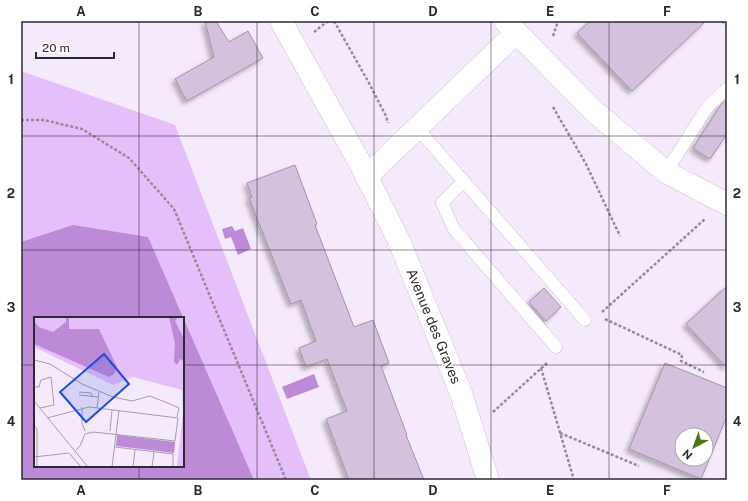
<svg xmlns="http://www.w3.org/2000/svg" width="748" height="501" font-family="'Public Sans',sans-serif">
<defs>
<filter id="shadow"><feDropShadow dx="-3.5" dy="3.5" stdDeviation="2" flood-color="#0004"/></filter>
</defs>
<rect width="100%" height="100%" fill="#f5eafb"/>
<path fill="#e5bff9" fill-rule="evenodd" d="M21 71 175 125 311 480H21ZM35 318H183V466H35Z"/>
<path fill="#bd8ad7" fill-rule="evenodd" d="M73 225 148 237 254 480H21V242ZM35 318H183V466H35Z
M232 226 235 231 243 228 251 249 238 255 231 237 225 239 222 229Z
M314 374 319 387 287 399 282 387Z"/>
<path fill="#d3c1dd" stroke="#a392ac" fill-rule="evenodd" filter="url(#shadow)" d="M205 21H216L229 42 248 31 263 58 187 101 175 79 214 57Z
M590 21H706L632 91 577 33Z
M727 99V134L710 159 693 148 722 103Z
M295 165 317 224 315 225 354 327 373 320 389 363 381 366 407 435H406L424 480H349L326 419 347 411 327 359 306 367 299 348 316 341 301 300 291 304 249 198 252 197 247 183Z
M727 286V368L686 324Z
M544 288 561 307 546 321 529 302Z
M665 363 727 388V416L701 479 629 449ZM682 435H706V459H682Z"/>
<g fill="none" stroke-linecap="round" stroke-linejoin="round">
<g stroke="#cebdd8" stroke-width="13">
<path id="service" d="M418 129 585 320
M666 172 708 106 727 89
M464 181 442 203 454 229 556 347"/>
</g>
<g stroke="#cebdd8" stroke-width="23">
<path id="minor" d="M281 21 361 165 399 241 461 393 488 480
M505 21 596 113 666 172 727 204
M366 177 516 33"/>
</g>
<path stroke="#948b99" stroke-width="2.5" stroke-dasharray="3 2" stroke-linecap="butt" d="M334 21 369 83 386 116 388 123
M722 21 727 26
M314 32 328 21
M553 36 558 21
M553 107 586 164 620 236
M21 120H44L82 129 129 158 174 209 286 480
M602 312 705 219
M605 319 682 355 681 361 704 372
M541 368 574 480
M493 412 547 363
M560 433 639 466"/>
<use href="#service" stroke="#fff" stroke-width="12"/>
<use href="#minor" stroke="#fff" stroke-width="22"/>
</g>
<path fill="none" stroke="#2f2833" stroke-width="1" stroke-opacity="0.55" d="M139 21V318M257 21V480M374 21V480M491 21V480M609 21V480M21 136H727M21 250H727M21 365H35M183 365H727M139 466V480"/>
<g text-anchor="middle" stroke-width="3" stroke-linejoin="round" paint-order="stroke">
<g font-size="14" fill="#2f2833" stroke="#fff">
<text transform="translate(434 326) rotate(68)" y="5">Avenue des Graves</text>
</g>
</g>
<g transform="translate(34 317)">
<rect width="150" height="150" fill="#f5eafb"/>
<path d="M0 0H150V150H143L149 95 148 73 99 60 79 68 0 30Z" fill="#e5bff9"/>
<path d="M32 0H35V12H65L83 50 80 57 75 60 0 27V4L5 10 19 15 32 5ZM135 0H144L141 4 150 22V44L146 42 143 48 140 45 141 26ZM83 118 141 125 140 136 82 129Z" fill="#bd8ad7"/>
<path fill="none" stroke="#a69cab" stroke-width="1" d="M0 43 16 47 48 67 79 80 98 84 116 79 136 87 145 91 143 100M0 70H5L7 63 17 60 20 88 6 91M45 75 57 76 59 80M45 78 64 80M0 84 54 150M48 90V106L51 114M63 91 65 75M13 101 55 90 144 101 141 124 59 115 51 117 46 129 42 133M0 108 3 112V150M76 114 78 93M81 130 139 137V150M35 136 47 150M0 140 35 136M78 150 85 93M99 150 101 133M118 150 120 135"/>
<path fill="#1d4ed8" fill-opacity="0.15" stroke="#1d4ed8" stroke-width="2" d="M70 37 95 67 52 105 26 75Z"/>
<rect width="150" height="150" fill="none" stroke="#2f2833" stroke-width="2"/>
</g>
<rect width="748" height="501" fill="none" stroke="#ffffff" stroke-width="44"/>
<g transform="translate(694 447) rotate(221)"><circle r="19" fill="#ffffff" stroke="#aca9ad"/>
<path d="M0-3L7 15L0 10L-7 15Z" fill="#467b0f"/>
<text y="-6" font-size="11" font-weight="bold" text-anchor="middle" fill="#2f2833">N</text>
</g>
<path d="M36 52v6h78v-6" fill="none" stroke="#2f2833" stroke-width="2"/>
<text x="42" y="52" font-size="12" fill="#2f2833" stroke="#ffffff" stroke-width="3" paint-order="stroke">20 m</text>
<rect x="22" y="22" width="704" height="457" fill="none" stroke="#2f2833" stroke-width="1.5"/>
<g font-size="13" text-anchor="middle" font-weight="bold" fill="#2f2833">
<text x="81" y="16">A</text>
<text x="198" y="16">B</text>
<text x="315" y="16">C</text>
<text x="433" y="16">D</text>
<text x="550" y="16">E</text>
<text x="667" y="16">F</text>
<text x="11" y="84">1</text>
<text x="737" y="84">1</text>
<text x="11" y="198">2</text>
<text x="737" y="198">2</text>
<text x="11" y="312">3</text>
<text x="737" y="312">3</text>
<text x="11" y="426">4</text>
<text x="737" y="426">4</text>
<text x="81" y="495">A</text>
<text x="198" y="495">B</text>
<text x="315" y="495">C</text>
<text x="433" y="495">D</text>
<text x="550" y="495">E</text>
<text x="667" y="495">F</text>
</g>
</svg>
